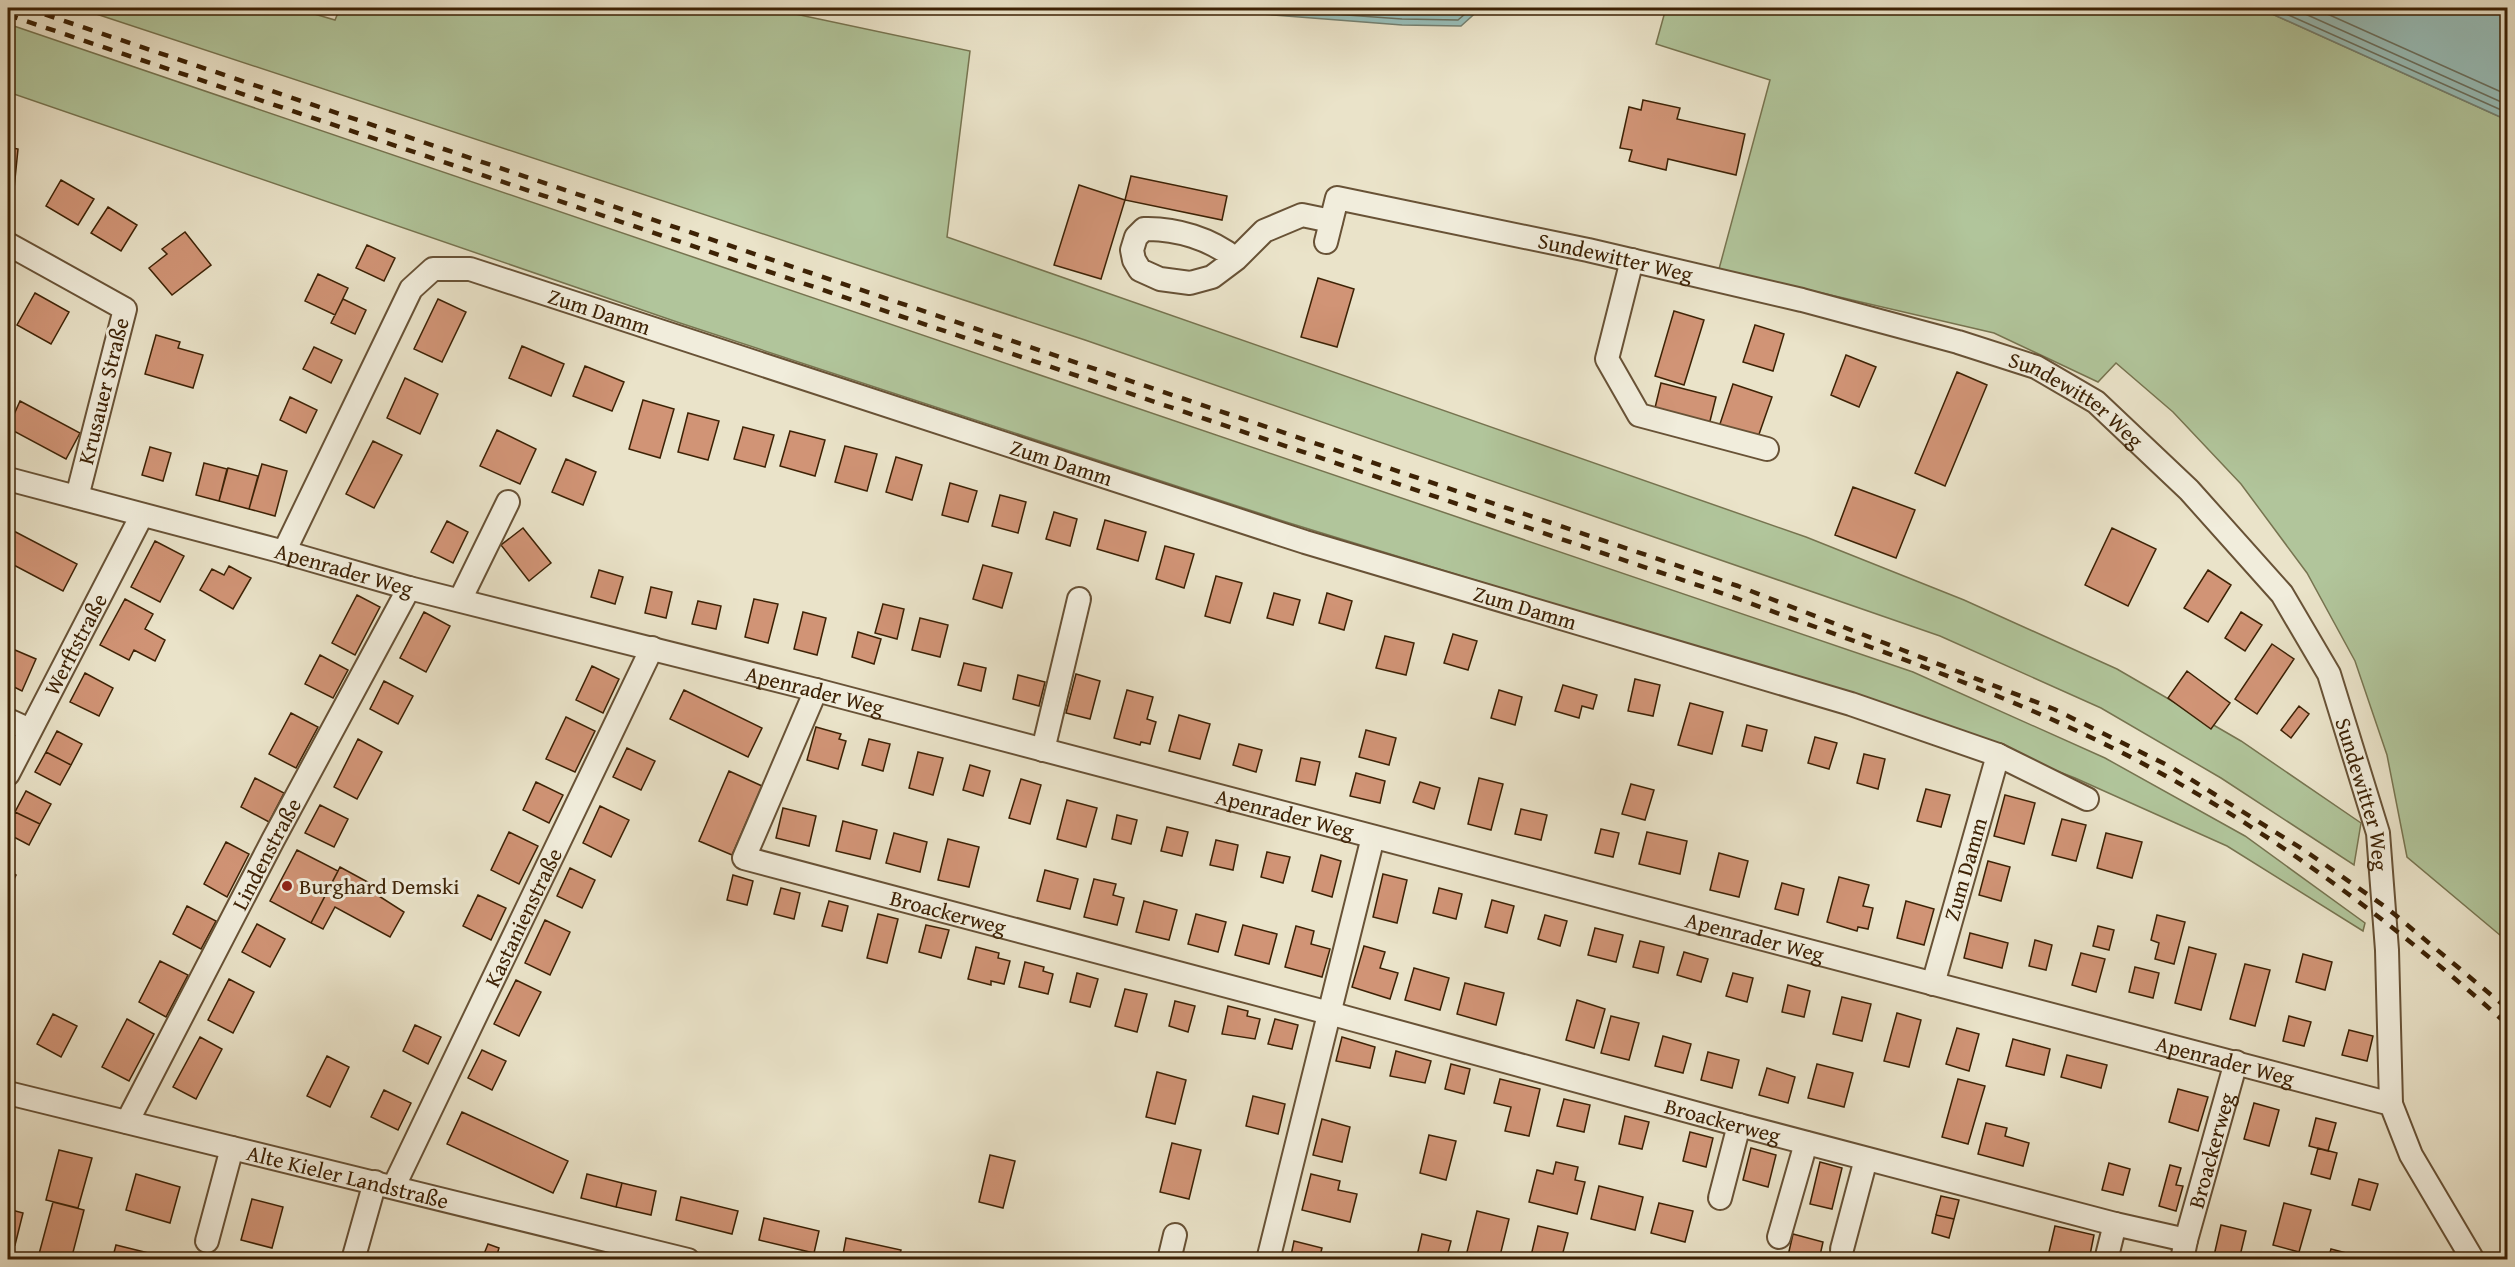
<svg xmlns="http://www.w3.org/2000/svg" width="2515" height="1267" font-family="'Gentium Book Plus',serif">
<rect width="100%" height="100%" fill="#eae3c9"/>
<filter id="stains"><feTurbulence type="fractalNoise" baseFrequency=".00333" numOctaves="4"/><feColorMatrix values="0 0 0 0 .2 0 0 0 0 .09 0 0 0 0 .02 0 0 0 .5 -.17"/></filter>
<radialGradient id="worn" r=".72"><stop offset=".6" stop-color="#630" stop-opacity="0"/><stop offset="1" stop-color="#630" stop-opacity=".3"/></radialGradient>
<path fill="#b1c59b" stroke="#777450" stroke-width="1.5" d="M78 8H294L335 20 340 8H767L970 51 947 237 1806 537 1964 600 2117 669 2241 741 2361 823 2354 865 2221 778 2101 708 1940 636 1085 340Z
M1666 8H2259L2507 120V941L2407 857 2387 755 2355 661 2307 573 2241 484 2173 412 2116 363 2098 382 1994 333 1719 269 1770 80 1656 44Z
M8 24 1913 672 2105 758 2245 836 2365 923 2363 931 2227 846 2075 778 1916 716 1286 522 680 323 8 92Z"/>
<path fill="#98beb9" stroke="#748071" stroke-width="1.5" d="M1224 8H1481L1461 26 1402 25 1248 13Z
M2259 8H2507V120Z"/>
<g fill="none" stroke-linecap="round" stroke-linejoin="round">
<path stroke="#6a705f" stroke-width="1.5" d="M1250 8 1402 19 1458 20 1472 8
M1348 8 1455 13 1461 8
M2273 8 2508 113
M2292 8 2508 105
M2314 8 2508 95"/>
</g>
<path fill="#d19476" stroke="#3d2205" stroke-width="1.5" d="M1643 100 1680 108 1677 119 1745 134 1736 175 1668 159 1666 170 1629 161 1632 150 1620 148 1629 107 1641 110Z
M8 147 18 149 14 189 8 188Z
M1131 176 1227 196 1222 220 1125 200Z
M61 180 94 199 78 225 46 206Z
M1079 185 1125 200 1101 279 1054 265Z
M108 207 137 225 121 251 91 233Z
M185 232 211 265 172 295 149 268 167 254 162 249Z
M367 245 395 258 384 281 356 268Z
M318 274 348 288 335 315 305 301Z
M1318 278 1354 289 1337 347 1301 337Z
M35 293 69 312 51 344 17 325Z
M343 299 366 310 355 334 331 323Z
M438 299 466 312 442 362 414 349Z
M1674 311 1704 320 1684 385 1655 376Z
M1755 325 1784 334 1773 371 1743 362Z
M156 335 180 342 178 348 203 355 193 388 145 374Z
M522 346 564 364 551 396 509 378Z
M314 347 342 360 331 383 303 369Z
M1846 355 1876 367 1859 407 1831 395Z
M585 366 624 382 612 411 573 396Z
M1957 372 1987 385 1945 486 1915 473Z
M405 378 438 394 420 434 387 418Z
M1661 383 1716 397 1709 425 1654 412Z
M1733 384 1772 397 1757 440 1719 427Z
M290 397 317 410 306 433 280 420Z
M643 400 674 409 660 458 629 449Z
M20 401 80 433 66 459 8 428Z
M688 413 719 421 708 460 678 452Z
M743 427 774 435 765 467 734 459Z
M497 430 536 449 520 484 480 466Z
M790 431 825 440 815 476 780 466Z
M373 441 402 455 374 508 346 494Z
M845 446 877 454 867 491 835 482Z
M150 447 171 453 163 481 142 475Z
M896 457 922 465 912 500 886 492Z
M566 459 596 472 583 505 552 492Z
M204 463 227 469 219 501 196 495Z
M262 464 287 471 275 516 249 509Z
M228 468 258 476 249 509 219 501Z
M950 483 977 491 968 522 942 515Z
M1853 487 1915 510 1896 558 1835 535Z
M1000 495 1026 502 1018 533 992 526Z
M1054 512 1077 519 1070 546 1046 539Z
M1105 520 1146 532 1138 561 1097 549Z
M447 521 468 532 453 563 431 552Z
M8 528 77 564 63 591 8 562Z
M523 528 551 563 529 581 501 545Z
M2112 528 2156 549 2128 606 2085 585Z
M155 541 184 556 160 602 131 587Z
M1165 546 1194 554 1184 588 1156 579Z
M983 565 1012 573 1002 608 973 599Z
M229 566 251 578 233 609 200 590 212 569 224 575Z
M599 570 623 577 615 604 591 597Z
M2208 570 2231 585 2208 622 2184 608Z
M1216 576 1242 583 1230 623 1205 616Z
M651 587 672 592 666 618 645 613Z
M1274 593 1300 600 1293 625 1267 618Z
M1327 593 1352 601 1344 630 1319 623Z
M357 595 380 607 355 655 332 643Z
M125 599 153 614 145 629 165 640 155 661 134 650 129 660 100 645Z
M754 599 778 604 768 643 745 637Z
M698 601 721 606 716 629 692 624Z
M883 604 904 609 897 639 875 633Z
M424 612 450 626 426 672 400 658Z
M803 612 826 618 817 655 794 649Z
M2241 612 2262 625 2245 651 2225 638Z
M920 618 948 625 940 657 912 650Z
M858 632 881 639 874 664 852 657Z
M1453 634 1477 641 1468 670 1444 663Z
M1385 636 1414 643 1406 675 1376 668Z
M2272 644 2294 659 2257 714 2235 699Z
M8 647 36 659 22 691 8 684Z
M320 655 348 670 333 698 305 684Z
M964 663 986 668 981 691 958 685Z
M592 666 619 679 603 713 576 700Z
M2187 671 2230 703 2211 729 2168 698Z
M85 673 113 688 99 716 70 702Z
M1076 674 1100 681 1090 719 1066 713Z
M1018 675 1045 682 1039 706 1013 699Z
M1635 679 1660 685 1653 716 1628 711Z
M384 681 413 696 398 724 370 709Z
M1563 685 1597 695 1593 709 1582 706 1579 718 1555 711Z
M684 690 762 728 748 757 670 719Z
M1127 690 1153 697 1147 719 1156 722 1150 744 1141 742 1140 745 1114 738Z
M1499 690 1522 697 1515 725 1491 718Z
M1690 703 1723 712 1712 754 1678 745Z
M2299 706 2309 714 2291 738 2281 730Z
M291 713 318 727 296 768 269 754Z
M1179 715 1210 724 1200 759 1169 751Z
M566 717 595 731 575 772 546 759Z
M1747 725 1767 730 1762 751 1742 746Z
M816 727 841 734 839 739 846 741 838 769 807 760Z
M1366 730 1396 738 1389 765 1359 757Z
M57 731 82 744 71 765 46 752Z
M1815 737 1837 743 1829 769 1808 763Z
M358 739 382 752 357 799 334 787Z
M869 739 890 744 883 771 862 765Z
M1239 744 1262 750 1256 772 1233 765Z
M627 748 655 761 641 790 613 777Z
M46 752 71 765 60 785 35 772Z
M918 752 943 758 933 795 909 788Z
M1864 754 1885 759 1878 789 1857 783Z
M1301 758 1320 762 1315 785 1296 781Z
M970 765 990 771 983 796 963 790Z
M729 771 762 786 732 855 699 841Z
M1356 773 1385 781 1380 803 1350 796Z
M255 778 284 793 269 822 241 807Z
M1479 778 1503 784 1491 830 1468 824Z
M1021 779 1041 785 1030 824 1009 818Z
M536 782 563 795 549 823 523 810Z
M1420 782 1440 788 1434 809 1413 802Z
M1631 784 1654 790 1645 820 1622 814Z
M1926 789 1950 795 1941 827 1917 821Z
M26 791 51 804 40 824 15 812Z
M2005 795 2035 803 2024 844 1994 836Z
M1067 800 1097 808 1086 847 1057 839Z
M320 805 348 819 334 847 305 833Z
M600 806 629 820 611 857 583 843Z
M783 808 816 816 809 846 776 838Z
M1521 809 1547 815 1541 840 1515 834Z
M15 812 40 824 29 845 8 834V825Z
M1117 815 1137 820 1131 844 1112 839Z
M2062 819 2086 825 2076 861 2052 855Z
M843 821 877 830 870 859 836 851Z
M1167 827 1188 832 1182 856 1161 851Z
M1601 829 1619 833 1613 857 1595 853Z
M509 832 538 846 519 884 491 870Z
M1647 832 1687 841 1680 874 1639 864Z
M894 833 927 842 920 872 886 863Z
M2106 833 2142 842 2132 878 2097 868Z
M948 839 979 847 969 887 938 880Z
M1216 840 1238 845 1233 870 1210 865Z
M226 842 249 854 227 897 204 884Z
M297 850 338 871 311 923 270 901Z
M1267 852 1290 857 1283 883 1261 877Z
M1719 853 1748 861 1739 897 1710 890Z
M1321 855 1341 861 1332 897 1312 891Z
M1988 861 2010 867 2001 901 1979 895Z
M340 867 375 886 371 891 404 912 390 937 335 907 323 929 311 923Z
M570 868 595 880 582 908 557 896Z
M8 870 16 875 8 892Z
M1045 870 1078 879 1070 909 1037 901Z
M1383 874 1407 880 1397 923 1373 917Z
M733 875 753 881 747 905 727 900Z
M1839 877 1869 885 1863 906 1873 908 1868 929 1858 927 1857 931 1827 922Z
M1094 879 1116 884 1113 895 1124 898 1117 925 1084 917Z
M1782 883 1804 889 1798 915 1775 909Z
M781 888 800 893 794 919 774 914Z
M1439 888 1462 894 1456 919 1433 913Z
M478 895 506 908 491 940 463 926Z
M1492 900 1514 906 1507 933 1485 927Z
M829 901 848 906 842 931 822 926Z
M1144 901 1177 910 1169 940 1136 932Z
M1906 901 1934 909 1924 945 1897 938Z
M187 906 216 921 201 949 173 934Z
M878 914 898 919 887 963 867 958Z
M1196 914 1226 922 1218 952 1188 944Z
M1545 915 1567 921 1560 946 1538 939Z
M2157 915 2185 922 2174 964 2155 959 2159 943 2151 940Z
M545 920 570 932 550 975 525 963Z
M257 924 285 939 270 967 242 952Z
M926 925 949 930 941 958 919 952Z
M1243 925 1277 934 1269 964 1235 955Z
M1296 926 1314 931 1311 944 1330 949 1322 977 1285 967Z
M2098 926 2114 930 2109 950 2093 946Z
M1595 928 1623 935 1616 962 1588 955Z
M1970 933 2008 943 2002 968 1964 958Z
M2035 940 2052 945 2046 970 2029 966Z
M1640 941 1664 947 1658 973 1633 967Z
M1364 946 1385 952 1380 968 1398 973 1390 999 1352 987Z
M976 947 999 953 998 958 1010 961 1004 984 991 981V985L968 979Z
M2189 947 2216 954 2201 1010 2175 1003Z
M1684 952 1708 959 1701 982 1677 975Z
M2081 953 2105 959 2096 992 2072 985Z
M2303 954 2332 962 2325 990 2296 982Z
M160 961 188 975 166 1017 139 1002Z
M1025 962 1044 967 1043 971 1053 974 1048 994 1019 987Z
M2245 964 2270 970 2255 1026 2230 1019Z
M2135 967 2159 973 2153 998 2129 992Z
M1414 968 1449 978 1440 1010 1405 1000Z
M1077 973 1098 979 1090 1007 1070 1002Z
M1733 973 1753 978 1747 1002 1726 996Z
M229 979 254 992 233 1033 208 1020Z
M516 980 541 992 519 1036 494 1024Z
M1465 983 1504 993 1496 1025 1457 1014Z
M1788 985 1810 991 1804 1017 1782 1012Z
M1125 989 1147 994 1137 1032 1115 1026Z
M1842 997 1871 1004 1862 1041 1833 1034Z
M1577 1000 1605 1009 1594 1048 1566 1040Z
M1175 1001 1195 1006 1188 1032 1169 1026Z
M1228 1006 1248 1011 1247 1016 1260 1019 1255 1039 1222 1034Z
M1897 1013 1921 1020 1909 1067 1884 1061Z
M53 1014 77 1026 61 1057 37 1044Z
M1611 1016 1639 1023 1629 1060 1601 1053Z
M2289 1016 2311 1022 2304 1046 2283 1041Z
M127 1019 154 1034 129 1081 102 1067Z
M1275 1019 1298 1025 1292 1049 1268 1044Z
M415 1025 441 1037 428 1064 403 1051Z
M1957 1028 1979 1034 1969 1071 1946 1064Z
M2349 1030 2373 1036 2367 1061 2342 1055Z
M1663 1036 1691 1044 1683 1073 1655 1066Z
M200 1037 222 1049 196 1099 173 1087Z
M1342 1037 1375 1047 1370 1068 1336 1061Z
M2013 1039 2050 1049 2044 1075 2006 1066Z
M482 1050 506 1061 492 1090 468 1078Z
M1396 1051 1431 1061 1425 1083 1390 1076Z
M1708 1052 1739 1060 1732 1088 1701 1080Z
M2067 1055 2107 1065 2101 1088 2061 1077Z
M327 1056 349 1067 330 1107 307 1096Z
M1451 1064 1470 1069 1464 1094 1445 1089Z
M1817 1064 1853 1073 1844 1107 1808 1098Z
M1767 1068 1795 1077 1788 1103 1759 1095Z
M1157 1072 1186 1080 1175 1124 1146 1117Z
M1500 1079 1540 1089 1529 1136 1505 1131 1511 1107 1494 1103Z
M1958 1079 1985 1086 1968 1144 1942 1137Z
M2178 1089 2208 1097 2198 1131 2169 1122Z
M384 1090 411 1103 398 1130 371 1117Z
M1253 1096 1285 1104 1278 1134 1246 1126Z
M1564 1099 1590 1105 1584 1132 1557 1126Z
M2254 1103 2279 1110 2269 1146 2244 1139Z
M462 1112 568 1161 553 1193 447 1144Z
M1625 1116 1649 1122 1642 1149 1619 1144Z
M2316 1118 2336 1123 2328 1151 2309 1146Z
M1322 1119 1350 1127 1342 1162 1313 1155Z
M1986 1123 2007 1128 2005 1136 2029 1143 2023 1166 1978 1154Z
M1690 1132 1713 1138 1706 1167 1683 1161Z
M1429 1135 1456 1141 1446 1180 1420 1173Z
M1172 1143 1201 1150 1189 1199 1160 1192Z
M1751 1148 1776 1155 1768 1187 1743 1180Z
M2318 1148 2337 1153 2330 1179 2311 1174Z
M59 1150 92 1158 78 1208 46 1200Z
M990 1155 1015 1161 1003 1208 979 1202Z
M1556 1162 1578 1167 1575 1180 1585 1182 1577 1214 1529 1202 1537 1170 1553 1174Z
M1820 1162 1842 1168 1832 1209 1810 1204Z
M2109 1163 2130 1169 2123 1195 2102 1190Z
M2170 1165 2181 1168 2176 1185 2183 1186 2176 1211 2159 1206Z
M136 1174 180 1187 170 1223 126 1210Z
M587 1174 622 1183 616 1207 581 1198Z
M1311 1174 1340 1181 1338 1190 1357 1194 1350 1222 1302 1210Z
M2359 1179 2378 1184 2370 1210 2352 1205Z
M622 1183 656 1191 651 1215 616 1207Z
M1599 1186 1643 1197 1635 1230 1591 1219Z
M1941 1196 1959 1200 1954 1219 1936 1215Z
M681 1197 738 1211 732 1234 676 1220Z
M252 1199 283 1207 272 1248 241 1240Z
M53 1202 84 1210 71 1260H61L39 1254Z
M1659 1203 1693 1211 1685 1242 1651 1233Z
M2284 1203 2311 1210 2299 1252 2273 1245Z
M8 1209 23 1213 15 1245 8 1243Z
M1477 1211 1509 1219 1499 1260H1465Z
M1936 1215 1954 1219 1949 1238 1932 1233Z
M764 1218 819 1231 814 1253 759 1240Z
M2221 1225 2246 1231 2239 1260H2213Z
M1538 1226 1568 1233 1561 1260H1530Z
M2055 1226 2094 1235 2089 1260 2048 1256Z
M1422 1234 1451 1241 1446 1260H1416Z
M1793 1234 1823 1242 1819 1260H1787Z
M846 1238 901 1250 898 1260H842Z
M1294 1241 1322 1248 1319 1260H1290Z
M488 1244 499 1248 496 1258 484 1254Z
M116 1245 177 1260H112Z
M2331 1249 2358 1256 2357 1260H2328Z
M1848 1253 1876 1260H1847Z
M2406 1253 2421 1257V1260H2405Z"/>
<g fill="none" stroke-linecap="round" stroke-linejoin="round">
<g stroke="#685236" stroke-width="26">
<g id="minor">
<path id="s1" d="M1326 242 1337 198 1588 250 1802 300 1958 342 2036 367 2096 402 2189 490 2282 594 2329 674 2378 833 2387 950 2391 1104"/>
<path d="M8 244 125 309 77 497"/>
<path d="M1236 259C1211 239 1176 228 1144 229L1136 237 1132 250 1134 260 1140 270 1160 279 1190 283 1212 277 1236 259 1264 231 1302 215 1331 221"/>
<path d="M1632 260 1607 359 1639 415 1767 449"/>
<path id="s2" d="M8 479 284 552 409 588 816 690 2391 1104 2411 1155 2473 1260"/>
<path id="s3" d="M284 552 411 289 433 269H470L1305 542 1851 704 1998 755 1933 984"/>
<path d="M460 600 508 502"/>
<path id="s4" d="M816 690 744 858 1329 1013 1739 1125 2115 1224"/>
<path d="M8 720 30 730"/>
<path d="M1043 750 1079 599"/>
<path d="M1998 755 2087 799"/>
<path id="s5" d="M8 774 142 515"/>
<path id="s6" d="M8 1093 688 1260"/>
<path id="s7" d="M127 1122 273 840 409 588"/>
<path id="s8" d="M394 1186 652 648"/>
<path d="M1720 1198 1739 1125"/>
<path d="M1779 1237 1806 1143"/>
<path id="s9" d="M2186 1240 2236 1062"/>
<path d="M207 1241 232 1148"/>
<path d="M1842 1249 1866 1159"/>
<path d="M353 1260 375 1182"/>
<path d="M1169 1260 1175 1235"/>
<path d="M1268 1260 1373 837"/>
<path d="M2106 1260 2115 1224 2186 1240 2182 1260"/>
</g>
</g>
<use href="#minor" stroke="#f1eddc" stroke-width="22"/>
<path stroke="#3d2205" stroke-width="4.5" stroke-dasharray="10 10" stroke-linecap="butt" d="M26 8 1738 586 2054 709 2171 767 2304 850 2387 908 2508 1009
M8 15 1733 597C1877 650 2029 700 2164 775 2289 844 2402 930 2508 1025"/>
</g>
<circle fill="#8f2418" stroke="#f1eddc" stroke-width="2" cx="287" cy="886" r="6"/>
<g text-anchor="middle" stroke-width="6" stroke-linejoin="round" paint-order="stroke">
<g font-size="22" fill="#3d2205" stroke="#f1eddc">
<text dy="8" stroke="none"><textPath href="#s1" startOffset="330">Sundewitter Weg</textPath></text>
<text dy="8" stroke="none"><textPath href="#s3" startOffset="495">Zum Damm</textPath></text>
<text transform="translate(103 391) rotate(-76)" y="8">Krusauer Straße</text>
<text dy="8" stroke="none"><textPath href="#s1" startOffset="816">Sundewitter Weg</textPath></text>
<text dy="8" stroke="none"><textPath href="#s3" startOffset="981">Zum Damm</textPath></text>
<text dy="8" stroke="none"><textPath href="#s2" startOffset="348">Apenrader Weg</textPath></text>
<text dy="8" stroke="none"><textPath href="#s3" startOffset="1467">Zum Damm</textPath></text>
<text dy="8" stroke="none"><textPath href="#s5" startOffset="146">Werftstraße</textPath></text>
<text dy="8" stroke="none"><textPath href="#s2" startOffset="834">Apenrader Weg</textPath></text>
<text dy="8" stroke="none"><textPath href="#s1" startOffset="1320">Sundewitter Weg</textPath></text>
<text dy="8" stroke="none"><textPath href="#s2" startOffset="1320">Apenrader Weg</textPath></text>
<text dy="8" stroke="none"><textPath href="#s7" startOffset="302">Lindenstraße</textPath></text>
<text transform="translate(1965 869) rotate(-74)" y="8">Zum Damm</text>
<text dy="8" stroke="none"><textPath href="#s4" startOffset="394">Broackerweg</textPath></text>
<text dy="8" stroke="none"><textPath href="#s8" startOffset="298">Kastanienstraße</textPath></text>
<text dy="8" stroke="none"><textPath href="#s2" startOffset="1806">Apenrader Weg</textPath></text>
<text dy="8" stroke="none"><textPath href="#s2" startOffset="2292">Apenrader Weg</textPath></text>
<text dy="8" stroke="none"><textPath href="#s4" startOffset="1196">Broackerweg</textPath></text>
<text dy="8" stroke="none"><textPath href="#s9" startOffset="93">Broackerweg</textPath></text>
<text dy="8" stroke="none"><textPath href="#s6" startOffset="350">Alte Kieler Landstraße</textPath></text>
</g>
<g font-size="22" fill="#3d2205" stroke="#f1eddc" text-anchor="start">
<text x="299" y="894">Burghard Demski</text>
</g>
</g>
<rect width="2515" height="1267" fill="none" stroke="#eae3c9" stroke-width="30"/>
<rect x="9" y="9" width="2497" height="1249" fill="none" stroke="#3d2205" stroke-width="3"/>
<rect x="15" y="15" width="2485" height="1237" fill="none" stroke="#3d2205" stroke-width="1.5"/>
<rect width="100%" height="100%" filter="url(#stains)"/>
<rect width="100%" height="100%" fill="url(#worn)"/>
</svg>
